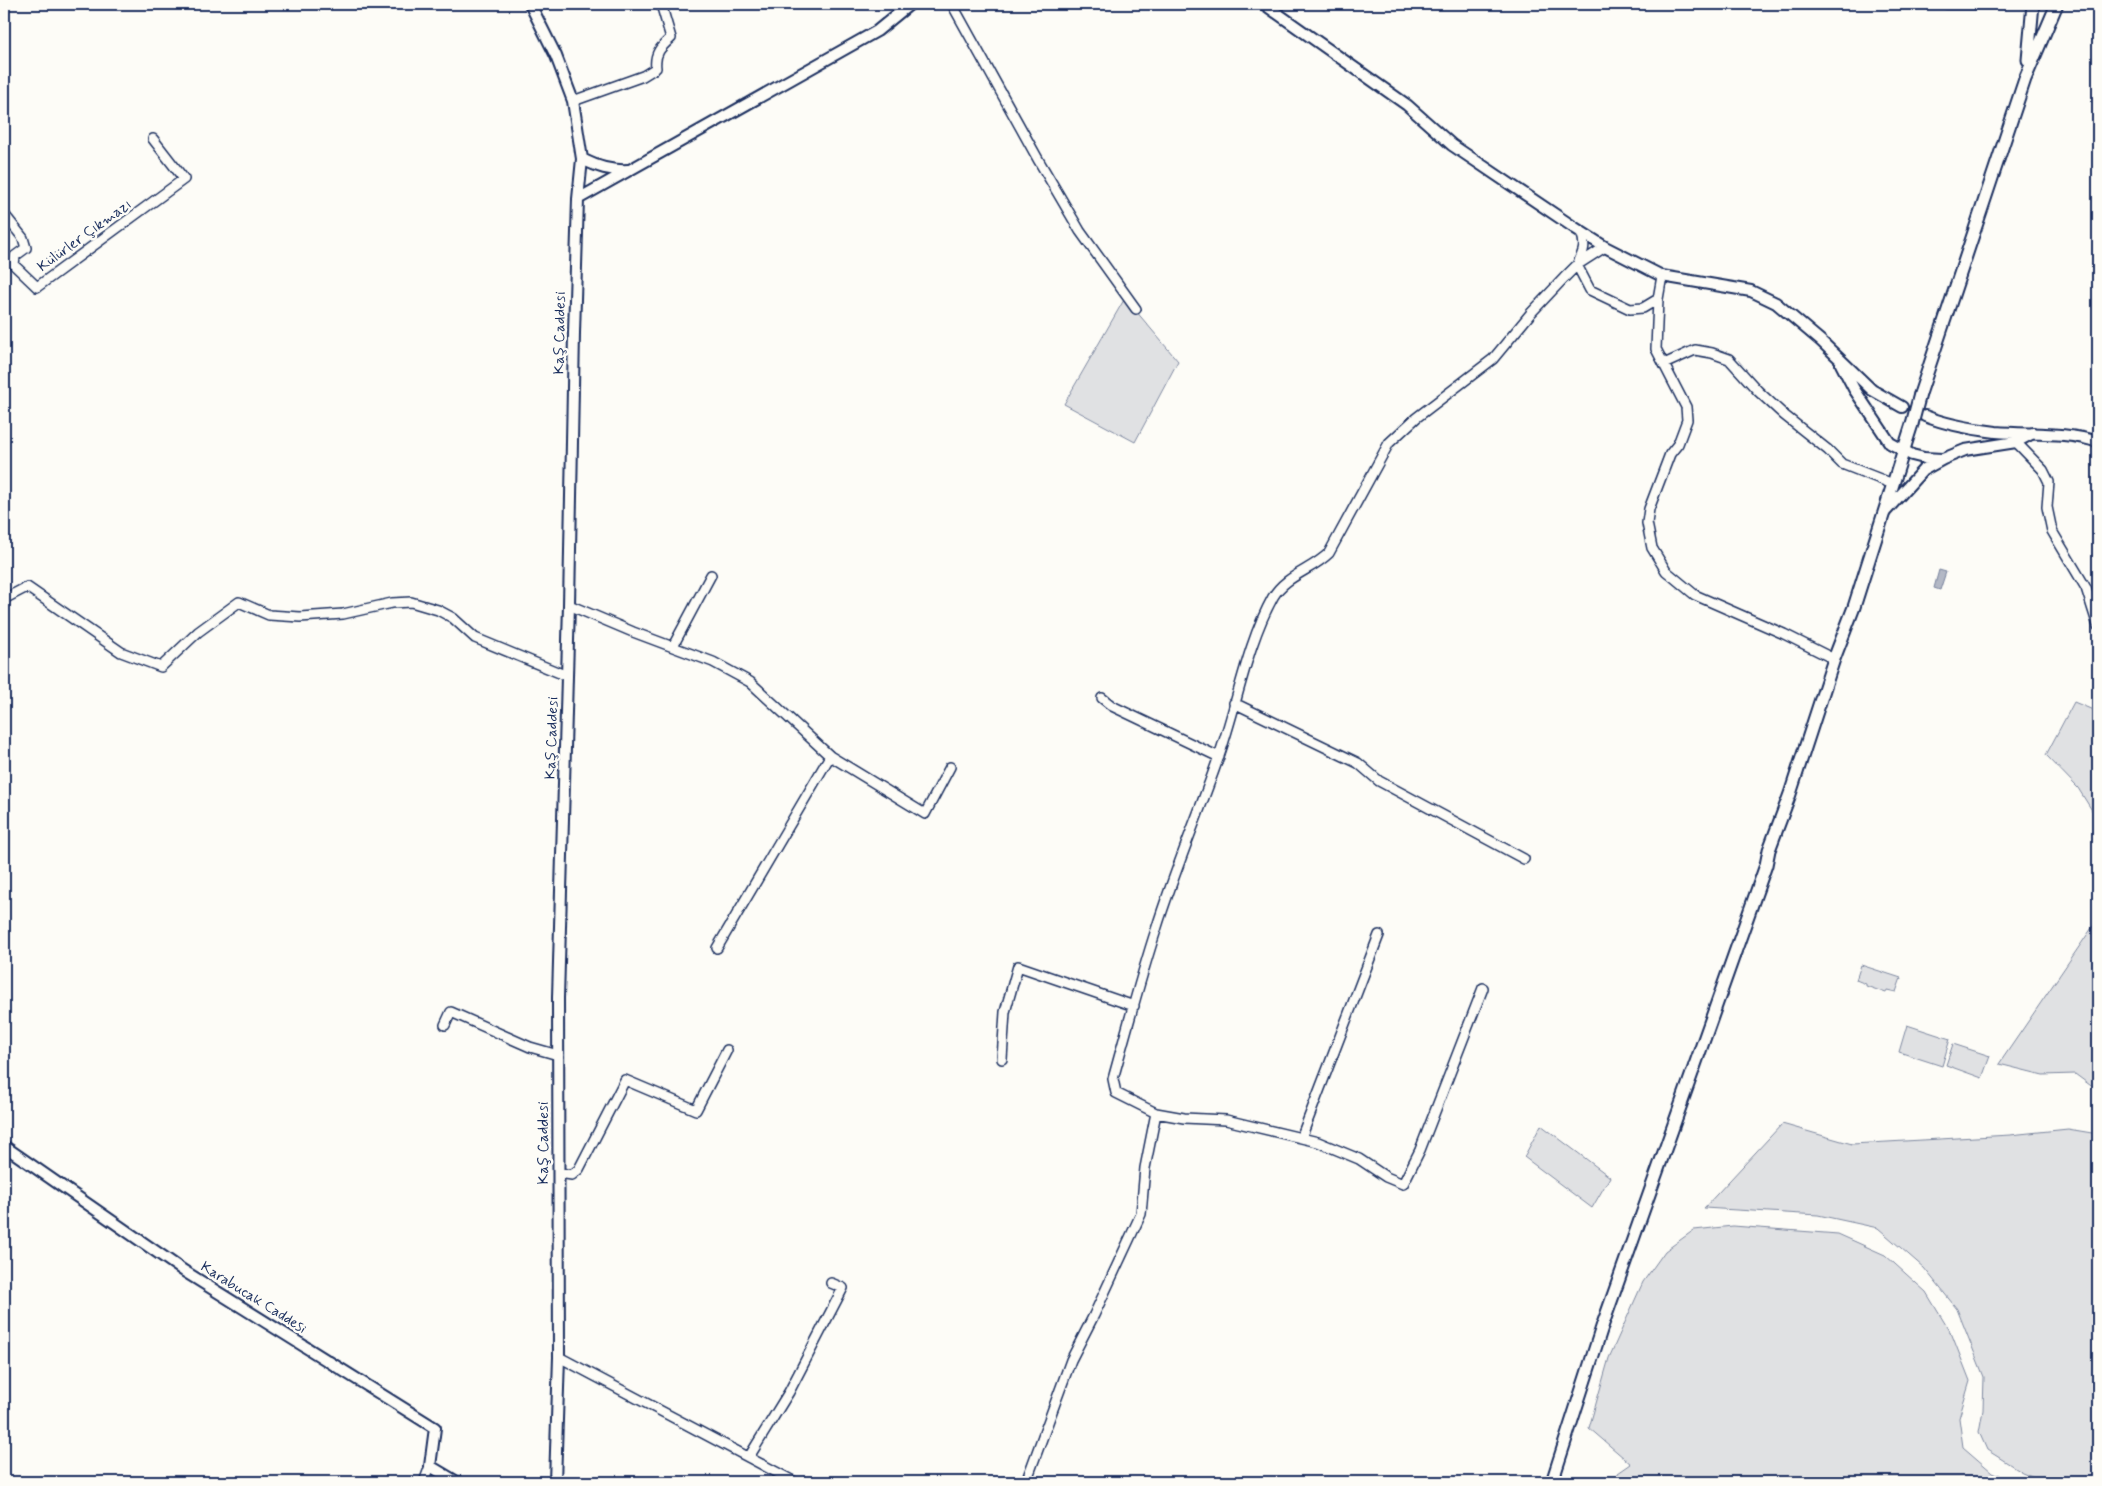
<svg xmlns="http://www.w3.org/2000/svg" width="2102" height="1486" font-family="Mynerve,sans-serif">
<rect width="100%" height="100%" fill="#fdfcf7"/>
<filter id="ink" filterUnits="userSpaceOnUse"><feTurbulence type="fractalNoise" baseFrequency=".02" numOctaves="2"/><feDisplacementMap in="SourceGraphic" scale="10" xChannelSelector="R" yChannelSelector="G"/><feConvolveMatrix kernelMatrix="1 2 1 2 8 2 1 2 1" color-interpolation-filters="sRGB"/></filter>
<g filter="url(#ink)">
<path fill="#e0e1e3" stroke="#7e88a0" d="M1125 298 1178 361 1135 442 1064 404Z
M2074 702 2098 712V820L2078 788 2046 755Z
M2098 919V1091L2075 1074 2043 1075 1999 1064Z
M1861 965 1901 978 1896 992 1887 990 1886 993 1866 986V984L1856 980Z
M1907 1025 1950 1039 1942 1066 1899 1052Z
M1953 1044 1990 1056 1982 1078 1946 1065Z
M1782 1124 1852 1144 2010 1135 2068 1129 2098 1134V1482H2046L2022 1472 1987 1450 1979 1432 1983 1410 1984 1377 1957 1309 1924 1268 1878 1228 1818 1215 1704 1208Z
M1541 1125 1610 1177 1592 1208 1524 1157Z
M1733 1226 1838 1234 1885 1255 1926 1292 1952 1335 1970 1381 1959 1418 1963 1447 1992 1472 2014 1482H1617L1618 1473 1631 1464 1589 1428 1609 1358 1643 1282 1665 1251 1694 1230Z"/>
<path fill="#b3b8c5" stroke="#76819c" d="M1939 570 1946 572 1940 590 1934 588Z"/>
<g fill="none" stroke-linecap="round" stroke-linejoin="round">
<g stroke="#1b2f5e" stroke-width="12">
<path id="minor" d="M952 4 1039 161 1080 231 1136 309
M1947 4H1994
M573 101 643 76 656 68C654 53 661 47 671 38L661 4
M4 214 23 238 26 248 15 256 14 265 37 287 184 179 153 139
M1578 263C1584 251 1586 245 1581 232
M1577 265 1590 290 1630 309 1643 308 1658 299
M1662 276 1658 299 1656 349 1686 407 1687 420 1678 444 1670 454 1649 509 1647 523 1652 548 1666 571 1695 595 1784 634 1834 659
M1664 364 1695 350 1712 353 1729 359 1758 391 1784 415 1828 450 1842 464 1893 484
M2016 442 2043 470 2049 482 2047 507 2052 531 2086 588 2098 626
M4 599 27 587 121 652 161 667 198 632 239 602 269 615 300 617 343 614 392 603 411 602 438 610 453 618 475 638 567 676
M569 605 633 632 713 662 750 682 830 756 925 814 950 767
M673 646 711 575
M1102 698 1112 706 1219 757
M1234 703 1358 763 1379 781 1524 859
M717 948 830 756
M445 1025 451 1012 530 1047 558 1055
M1002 1059 1005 1012 1018 966 1134 1006
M1156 1113 1184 1118 1226 1120 1318 1142 1359 1159 1386 1177 1403 1184 1420 1150 1483 988
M1301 1138 1379 935
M559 1173 572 1175 579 1169 625 1080 696 1110 727 1050
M559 1357 795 1482
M749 1457 789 1392 843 1288 831 1283
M424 1482 430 1466
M1026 1482 1071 1360 1094 1315 1141 1214 1145 1168 1156 1113 1116 1093 1113 1079C1127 1029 1140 979 1156 930 1174 872 1198 816 1218 759 1237 706 1246 646 1273 597 1286 575 1312 570 1329 553L1389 443 1416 418 1493 359 1531 313 1564 278 1577 265 1605 247"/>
</g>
<g stroke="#1b2f5e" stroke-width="14">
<path id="tertiary" d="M530 4 556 56 573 101 582 159 578 199 574 333 569 605 558 998 559 1357 555 1482
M1264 4 1407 105 1452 145 1575 228 1605 247 1662 276 1751 291 1776 303 1821 341 1872 390 1902 407
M582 159C598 167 610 171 628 170
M578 199 877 31 910 4
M1841 364 1854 389 1890 443 1912 455 1924 458 1942 459
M1925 416C1947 425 1972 429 1996 432 2030 435 2065 431 2098 442
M1885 512 1923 470 1943 459 1965 450 2016 442 2033 433
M4 1146 184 1271 435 1428 430 1466 457 1482"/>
</g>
<g stroke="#1b2f5e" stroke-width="15">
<path id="secondary" d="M2028 60 2033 4
M1920 394 2025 79 2057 4
M1552 1482 1603 1324 1766 865 1769 850 1790 794 1834 659 1854 607 1912 424"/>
</g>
<use href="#minor" stroke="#fdfcf7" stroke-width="9"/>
<use href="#tertiary" stroke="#fdfcf7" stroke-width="10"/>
<use href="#secondary" stroke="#fdfcf7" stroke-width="11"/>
<g stroke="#1b2f5e" stroke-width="15" stroke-linecap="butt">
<path id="secondary-bridge" d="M1912 424 1920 394"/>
</g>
<use href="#secondary-bridge" stroke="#fdfcf7" stroke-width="11"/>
</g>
</g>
<g text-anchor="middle" stroke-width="5" stroke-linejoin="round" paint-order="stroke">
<g font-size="15" fill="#1b2f5e" stroke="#fdfcf7">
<text transform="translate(84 235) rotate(-36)" y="5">Külürler Çıkmazı</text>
<text transform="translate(559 333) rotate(-89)" y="5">Kaş Caddesi</text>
<text transform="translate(551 738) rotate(-88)" y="5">Kaş Caddesi</text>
<text transform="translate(543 1143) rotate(-90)" y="5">Kaş Caddesi</text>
<text transform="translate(254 1297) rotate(32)" y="5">Karabucak Caddesi</text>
</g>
</g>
<rect width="2102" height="1486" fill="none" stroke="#fdfcf7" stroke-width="20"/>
<rect x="10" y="10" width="2082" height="1466" fill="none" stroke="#1b2f5e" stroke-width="2" filter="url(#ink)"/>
</svg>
